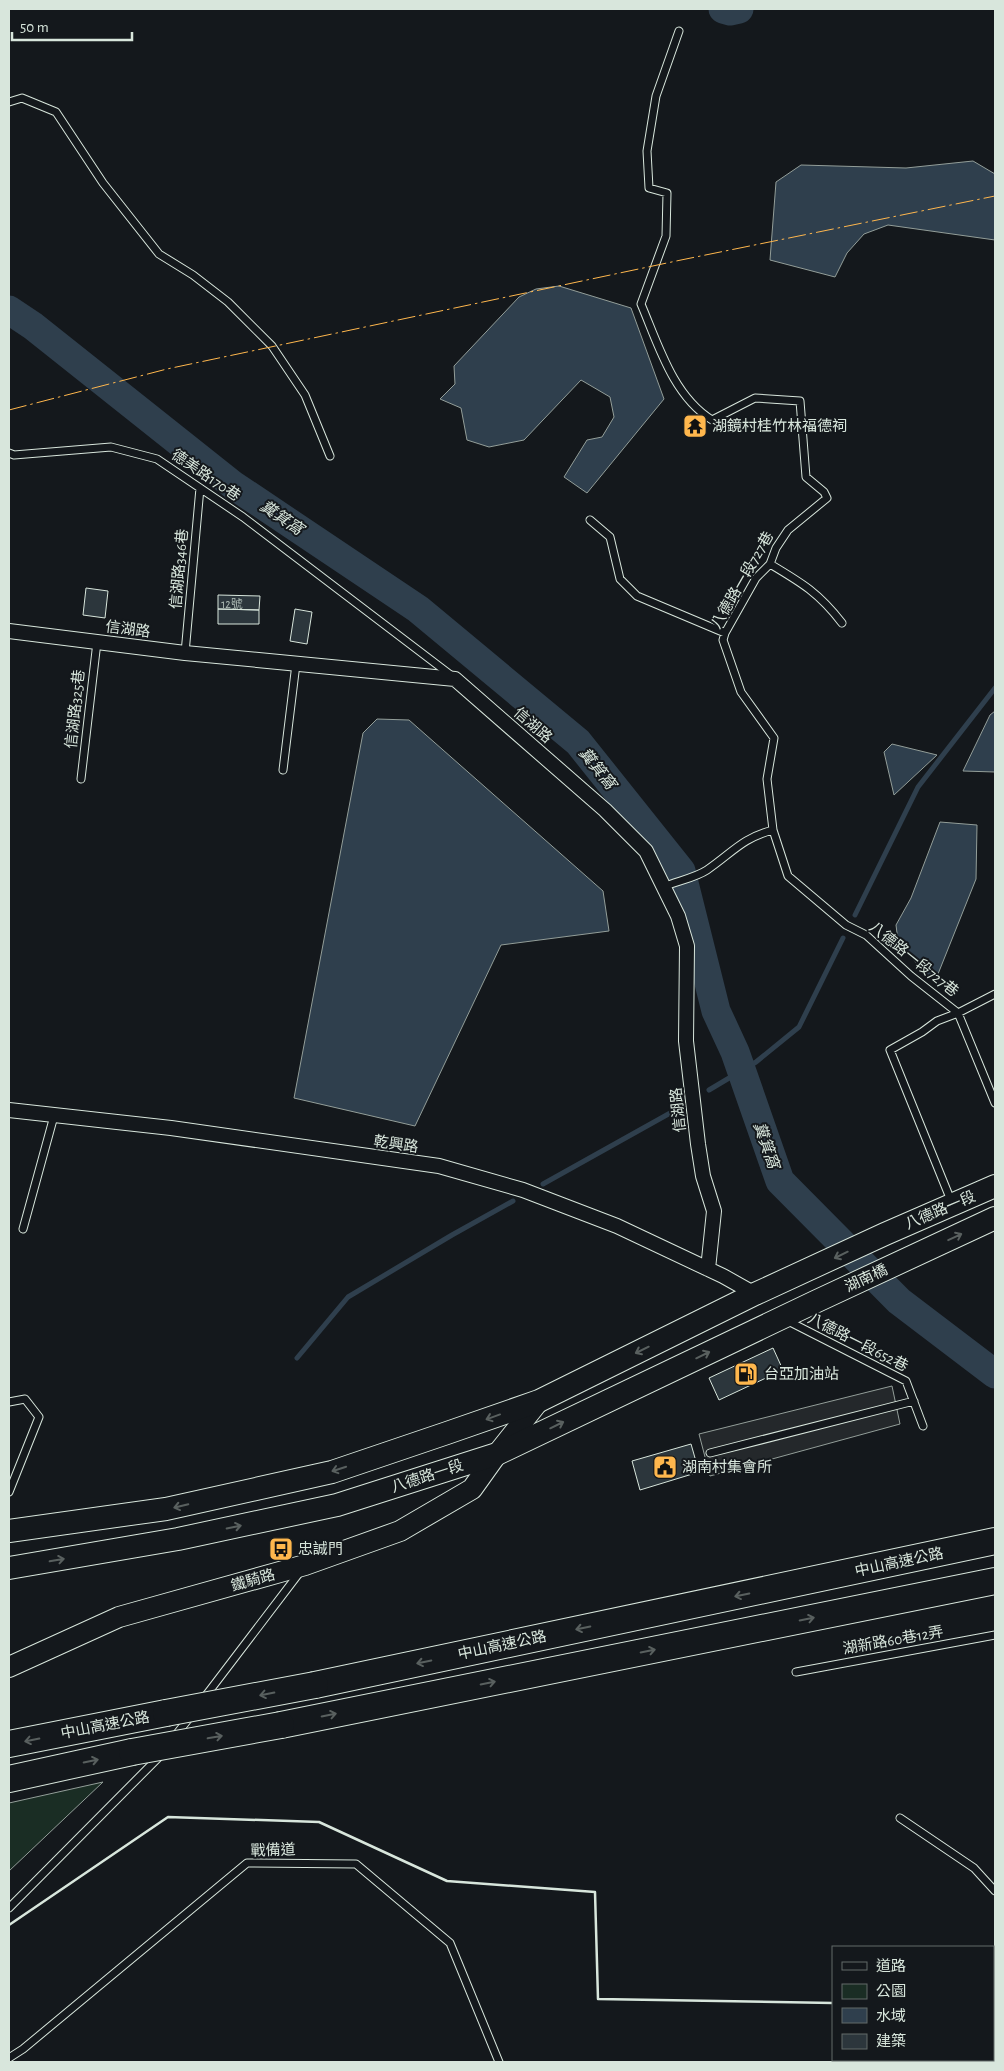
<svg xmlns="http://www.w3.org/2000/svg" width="1004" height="2071" font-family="'Alegreya Sans','Noto Sans TC',sans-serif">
<rect width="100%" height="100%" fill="#14181c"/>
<path fill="#1a2d24" stroke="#939e99" d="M103 1782 9 1871V1803Z"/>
<path fill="#24282b" stroke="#939e99" d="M892 1386 900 1424 710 1476 699 1434Z"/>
<path fill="#2f3f4d" stroke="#939e99" d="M973 161 995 174V240L888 225 864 234 847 253 835 277 770 260 776 182 801 165 906 168Z
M559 286 631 308 664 399 587 493 564 477 587 440 602 437 614 417 610 397 581 380 524 440 489 447 467 440 461 408 440 399 455 384 454 366 519 297 536 289Z
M995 711V772L963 771 990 715Z
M377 719 409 720 603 891 609 931 501 945 415 1126 294 1098 363 733Z
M892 744 937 755 894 795 884 752Z
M940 822 977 825 976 879 938 974 928 977 898 941 896 925 911 898Z"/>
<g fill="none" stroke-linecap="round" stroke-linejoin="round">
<path stroke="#2f3f4d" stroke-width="5" d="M855 915 918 787 995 688
M709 1090 756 1062 799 1027 843 938
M543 1184 672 1112
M297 1358 348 1297 452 1235 513 1201"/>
<path stroke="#2f3f4d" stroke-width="29" d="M723 9 730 11 739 9
M9 310 33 326 233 485 418 609 578 742 681 871 716 1011 735 1052 780 1181 899 1301 995 1374"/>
</g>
<path fill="#2c363c" stroke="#d8e6dc" d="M694 418 703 429 697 434 688 423Z
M86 588 108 591 105 618 83 615Z
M218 595 260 596 259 610 218 609Z
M218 609 259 610V624H218Z
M295 609 312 612 307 644 290 641Z
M773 1348 783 1370 719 1400 709 1378Z
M691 1444 699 1472 640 1490 632 1461Z"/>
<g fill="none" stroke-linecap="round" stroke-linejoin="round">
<g stroke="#d8e6dc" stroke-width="9">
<path id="lane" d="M679 31 656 96 647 151 649 188 667 193 666 236 641 304C658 344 673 396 712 420L755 398 800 401 806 477 824 492 827 498 788 530 776 548 770 564 756 578 725 633 723 640 741 692 774 738 767 779 773 830 788 876 846 925 866 935 911 976 958 1013 995 1103
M9 102 22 98 56 112 103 183 159 254 193 275 228 302 272 346 305 395 330 456
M9 453 14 455 111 447 157 459 243 517 452 676
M590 520 610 537 620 579 637 596 725 633
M770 564C802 583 819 593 842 623
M185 653 200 488
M283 770 296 664
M81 779 97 642
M663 887C677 881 695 878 707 870 732 853 742 838 773 830
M952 1203 890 1050 922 1032 937 1021 958 1013 995 994
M23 1229 54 1116
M786 1320 906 1381 923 1426
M9 1402 25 1399 39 1417 9 1492
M710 1453 914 1401
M796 1672 995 1635
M204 1698 300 1572
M175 1736 190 1717
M900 1818 974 1868 995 1891
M9 1908 161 1755
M9 2058 23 2049 247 1863 356 1864 450 1943 499 2062"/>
</g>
<g stroke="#d8e6dc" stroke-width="16">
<path id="street" d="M9 631 185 653 455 679 605 810 646 851 678 916 687 946 686 1041 698 1144 703 1176 714 1211 708 1269
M9 1110 171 1128 439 1166 523 1190 617 1226 723 1276 755 1294"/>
</g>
<g stroke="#d8e6dc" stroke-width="22">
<path id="secondary" d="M9 1667 119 1617 305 1565 400 1531 472 1489 497 1454 539 1401"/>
</g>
<g stroke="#d8e6dc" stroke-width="24">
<path id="primary" d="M9 1531 166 1509 332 1472 447 1433 539 1401 755 1294 885 1234 995 1186
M9 1568 178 1539 337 1505 497 1454 817 1301 995 1218"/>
</g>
<g stroke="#d8e6dc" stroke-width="28">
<path id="highway" d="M315 1685 995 1541
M281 1725 995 1581
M9 1744 166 1713
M9 1779 132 1752"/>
</g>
<use href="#lane" stroke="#14181c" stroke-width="7"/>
<use href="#street" stroke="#14181c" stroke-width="14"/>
<use href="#secondary" stroke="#14181c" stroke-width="20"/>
<use href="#primary" stroke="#14181c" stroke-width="22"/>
<use href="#highway" stroke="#14181c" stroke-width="26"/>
<g stroke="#d8e6dc" stroke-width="28" stroke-linecap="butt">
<path id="highway-bridge" d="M166 1713 315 1685
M132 1752 281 1725"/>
</g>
<use href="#highway-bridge" stroke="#14181c" stroke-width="26"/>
<path stroke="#d8e6dc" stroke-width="2.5" d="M9 1925 168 1817 319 1822 447 1881 595 1892 598 1999 833 2003
M865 2060 867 2062"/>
<path stroke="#ffb74d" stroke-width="1" stroke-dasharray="18 4 2.5 4" stroke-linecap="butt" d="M9 410 167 369 681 260 995 196"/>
</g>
<defs><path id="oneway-shaft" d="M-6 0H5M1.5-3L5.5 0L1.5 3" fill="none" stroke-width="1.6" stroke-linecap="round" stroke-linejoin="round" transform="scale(1.25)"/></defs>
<g stroke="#59605f">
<use href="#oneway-shaft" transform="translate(955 1237) rotate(-25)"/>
<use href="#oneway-shaft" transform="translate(841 1255) rotate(154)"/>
<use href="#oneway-shaft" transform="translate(642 1350) rotate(154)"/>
<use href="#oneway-shaft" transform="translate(703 1355) rotate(-26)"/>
<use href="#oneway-shaft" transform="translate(493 1417) rotate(160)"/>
<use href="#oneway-shaft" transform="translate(557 1425) rotate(-26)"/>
<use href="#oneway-shaft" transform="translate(339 1469) rotate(162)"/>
<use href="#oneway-shaft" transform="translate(181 1506) rotate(167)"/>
<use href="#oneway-shaft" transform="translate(234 1527) rotate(-12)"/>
<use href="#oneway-shaft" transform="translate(57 1560) rotate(-10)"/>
<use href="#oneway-shaft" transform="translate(742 1595) rotate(168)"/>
<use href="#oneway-shaft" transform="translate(807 1619) rotate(-11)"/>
<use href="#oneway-shaft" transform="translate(583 1628) rotate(168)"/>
<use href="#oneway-shaft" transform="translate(648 1651) rotate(-11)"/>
<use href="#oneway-shaft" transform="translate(424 1662) rotate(168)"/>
<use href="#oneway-shaft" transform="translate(488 1683) rotate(-11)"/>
<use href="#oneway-shaft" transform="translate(267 1694) rotate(169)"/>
<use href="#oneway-shaft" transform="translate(329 1715) rotate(-11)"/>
<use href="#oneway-shaft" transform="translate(215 1737) rotate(-10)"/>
<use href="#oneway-shaft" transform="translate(32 1740) rotate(169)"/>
<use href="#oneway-shaft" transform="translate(91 1761) rotate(-12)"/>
</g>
<defs>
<g id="temple-square" transform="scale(1.25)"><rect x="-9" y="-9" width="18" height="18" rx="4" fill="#ffb74d" stroke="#14181c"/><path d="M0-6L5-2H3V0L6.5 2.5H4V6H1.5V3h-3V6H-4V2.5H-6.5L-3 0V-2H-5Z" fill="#111"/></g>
<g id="fuel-square" transform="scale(1.25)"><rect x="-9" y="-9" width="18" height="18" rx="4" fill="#ffb74d" stroke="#14181c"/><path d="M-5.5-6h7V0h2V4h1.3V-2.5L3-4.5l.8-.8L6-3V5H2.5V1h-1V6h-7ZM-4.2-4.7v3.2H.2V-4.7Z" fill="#111"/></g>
<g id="civic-square" transform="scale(1.25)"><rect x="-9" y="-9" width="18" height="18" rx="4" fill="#ffb74d" stroke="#14181c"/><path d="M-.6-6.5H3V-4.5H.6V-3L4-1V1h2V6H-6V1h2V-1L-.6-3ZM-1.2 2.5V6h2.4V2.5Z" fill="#111"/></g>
<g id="bus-square" transform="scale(1.25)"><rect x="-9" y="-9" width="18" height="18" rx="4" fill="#ffb74d" stroke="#14181c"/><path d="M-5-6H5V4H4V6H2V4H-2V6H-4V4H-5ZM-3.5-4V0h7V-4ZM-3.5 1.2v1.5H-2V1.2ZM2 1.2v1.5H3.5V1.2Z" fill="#111"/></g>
</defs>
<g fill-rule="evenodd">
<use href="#temple-square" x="695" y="426"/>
<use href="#fuel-square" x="746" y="1374"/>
<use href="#civic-square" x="665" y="1467"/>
<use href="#bus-square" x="281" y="1549"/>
</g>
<g text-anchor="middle" stroke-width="4" stroke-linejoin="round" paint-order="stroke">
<g font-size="12" fill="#adbab4">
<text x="232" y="608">12號</text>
</g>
<g font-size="15" fill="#d8e6dc" stroke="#14181c" text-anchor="start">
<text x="712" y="431">湖鏡村桂竹林福德祠</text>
<text x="764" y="1379">台亞加油站</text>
<text x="682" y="1472">湖南村集會所</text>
<text x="298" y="1554">忠誠門</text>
</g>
<g font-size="15" fill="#d8e6dc" stroke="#14181c">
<text transform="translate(206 475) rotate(34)" y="5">德美路170巷</text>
<text transform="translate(179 569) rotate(-85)" y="5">信湖路346巷</text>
<text transform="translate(742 580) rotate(-60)" y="5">八德路一段727巷</text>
<text transform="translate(128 629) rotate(7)" y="5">信湖路</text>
<text transform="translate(75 709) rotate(-84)" y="5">信湖路325巷</text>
<text transform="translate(533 725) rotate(41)" y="5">信湖路</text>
<text transform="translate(914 959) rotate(39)" y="5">八德路一段727巷</text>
<text transform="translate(678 1110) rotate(-96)" y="5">信湖路</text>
<text transform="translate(396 1144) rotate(8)" y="5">乾興路</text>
<text transform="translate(940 1210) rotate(-23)" y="5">八德路一段</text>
<text transform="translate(866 1278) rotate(-25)" y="5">湖南橋</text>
<text transform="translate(858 1342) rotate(27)" y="5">八德路一段652巷</text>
<text transform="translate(427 1476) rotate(-18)" y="5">八德路一段</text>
<text transform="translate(899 1562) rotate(-12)" y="5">中山高速公路</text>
<text transform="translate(253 1580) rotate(-16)" y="5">鐵騎路</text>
<text transform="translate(893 1640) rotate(-10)" y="5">湖新路60巷12弄</text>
<text transform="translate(502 1645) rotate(-12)" y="5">中山高速公路</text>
<text transform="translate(105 1725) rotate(-11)" y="5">中山高速公路</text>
<text transform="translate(273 1850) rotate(-2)" y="5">戰備道</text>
</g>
<g font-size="16" font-style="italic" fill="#d8e6dc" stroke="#14181c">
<text transform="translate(282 517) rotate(34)" y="6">糞箕窩</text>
<text transform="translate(598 768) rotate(51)" y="6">糞箕窩</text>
<text transform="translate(767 1145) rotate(71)" y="6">糞箕窩</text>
</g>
</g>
<rect width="1004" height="2071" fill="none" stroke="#d8e6dc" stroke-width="20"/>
<rect x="832" y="1946" width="162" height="115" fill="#14181c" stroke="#626a69"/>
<rect x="842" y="1962" width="25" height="8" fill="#14181c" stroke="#626a69"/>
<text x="876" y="1971" font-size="15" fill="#d8e6dc">道路</text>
<rect x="842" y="1984" width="25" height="15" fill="#1a2d24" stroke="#626a69"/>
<text x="876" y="1996" font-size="15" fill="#d8e6dc">公園</text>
<rect x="842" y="2008" width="25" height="15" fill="#2f3f4d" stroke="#626a69"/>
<text x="876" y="2021" font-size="15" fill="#d8e6dc">水域</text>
<rect x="842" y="2034" width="25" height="15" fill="#2c363c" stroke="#626a69"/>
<text x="876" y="2046" font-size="15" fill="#d8e6dc">建築</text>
<path d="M12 32v8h120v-8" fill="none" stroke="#d8e6dc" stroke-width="2.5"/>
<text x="20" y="32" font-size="15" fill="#d8e6dc" stroke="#14181c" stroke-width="4" paint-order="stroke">50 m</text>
</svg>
